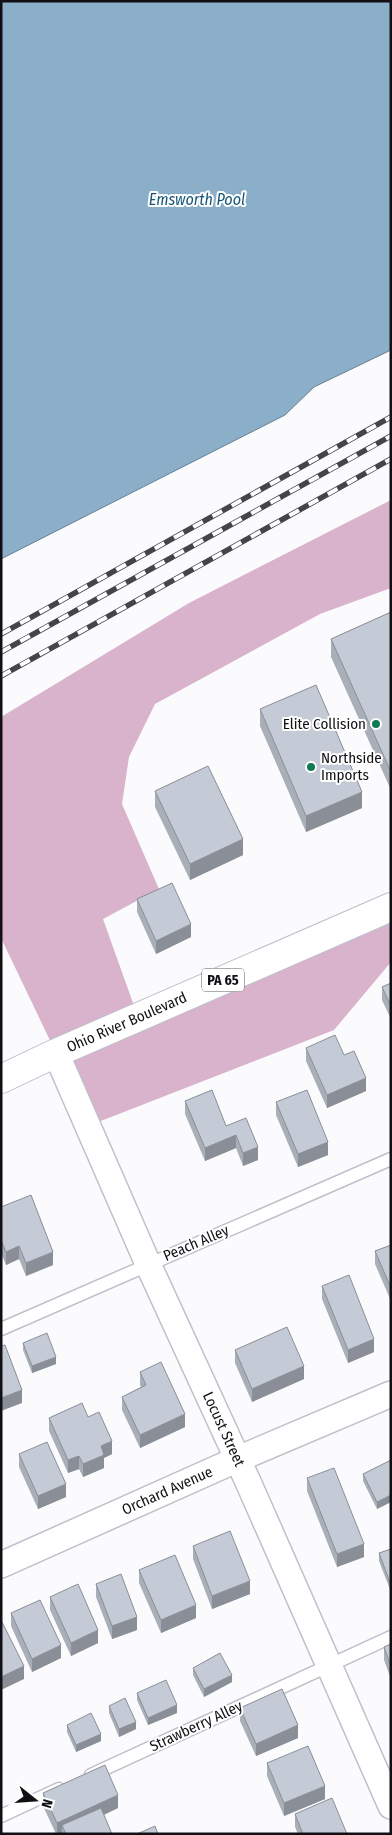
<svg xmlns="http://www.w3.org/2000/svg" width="392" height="1835" font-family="'Fira Sans Condensed',sans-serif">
<rect width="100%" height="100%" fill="#fbfbfd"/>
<path fill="#d9b3cc" d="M391 500V588L320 614 155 704 129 757 122 804 159 889 103 919 138 1017 391 907V962L334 1030 88 1126 56 1053 1 938V717L189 603Z"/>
<path fill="#8bafc8" stroke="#668092" d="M1 1H391V350L314 387 285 415 1 559Z"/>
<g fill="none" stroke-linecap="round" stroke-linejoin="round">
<g stroke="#c0bfcb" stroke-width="15">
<path id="lane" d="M1 1329 391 1159
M91 1775 391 1637
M1 1816 59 1789"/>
</g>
<g stroke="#c0bfcb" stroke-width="28">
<g id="street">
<path id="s1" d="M56 1053 148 1264 249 1484 391 1806"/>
<path id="s2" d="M1 1565 238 1459 391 1394"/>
</g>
</g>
<g stroke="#c0bfcb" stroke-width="30">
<g id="highway">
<path id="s3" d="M1 1079 56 1053 391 907"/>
</g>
</g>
<use href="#lane" stroke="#fff" stroke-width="12"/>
<use href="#street" stroke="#fff" stroke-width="25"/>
<use href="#highway" stroke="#fff" stroke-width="28"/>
<g stroke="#454549" stroke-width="5.5">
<path id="rail" d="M1 634 391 417
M1 652 391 436
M1 676 391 459"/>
</g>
<use href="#rail" stroke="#fff" stroke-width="4" stroke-dasharray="11" stroke-linecap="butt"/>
</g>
<path fill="#a9afb8" d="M391 612V790L331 657V639Z
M260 709 362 808 306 832 260 726Z
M155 791 243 855 190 880 155 807Z
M137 899 191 937 156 954 137 912Z
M391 983V1019L382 1000V987Z
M306 1048 344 1055 366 1091 327 1108 306 1061Z
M185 1101 226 1126 258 1160 243 1166 236 1148 205 1161 185 1114Z
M276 1102 328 1155 298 1167 276 1115Z
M1 1207 53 1265 26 1276 19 1259 6 1265 1 1253Z
M391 1245V1301L375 1264V1251Z
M322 1286 374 1352 348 1363 322 1299Z
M23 1343 56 1364 32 1373 23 1350Z
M235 1350 304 1379 252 1402 235 1363Z
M140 1372 185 1427 140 1448 122 1410V1397L141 1387 140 1385Z
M88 1417 112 1454 104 1458V1468L83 1477 79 1469 68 1473 49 1431V1418Z
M19 1454 66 1497 38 1509 19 1467Z
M391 1460V1502L377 1509 363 1481V1474Z
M307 1478 364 1557 337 1567 307 1491Z
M193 1546 250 1594 212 1609 193 1559Z
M391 1549V1592L379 1561V1553Z
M139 1570 196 1618 161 1633 139 1583Z
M96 1584 137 1630 112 1639 96 1597Z
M50 1597 98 1643 71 1656 50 1610Z
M11 1613 61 1658 32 1672 11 1626Z
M391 1644V1679L384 1660V1647Z
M193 1668 232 1682 204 1697 193 1675Z
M137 1693 177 1713 148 1725 137 1700Z
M109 1706 136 1729 119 1737 109 1713Z
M240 1708 298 1738 256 1756 240 1721Z
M67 1725 101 1741 76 1752 67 1732Z
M267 1763 325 1799 284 1816 267 1776Z
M43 1793 118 1808 104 1815 112 1834H56L43 1806Z
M295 1814 347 1834H298L295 1827Z"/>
<path fill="#8a8e96" d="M362 792V808L306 832V816Z
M243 839V855L190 880V864Z
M191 924V937L156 954V941Z
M366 1078V1091L327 1108V1095Z
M236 1135V1148L205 1161V1148Z
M328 1142V1155L298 1167V1154Z
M258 1147V1160L243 1166V1153Z
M19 1246V1259L6 1265V1252Z
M53 1252V1265L26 1276V1263Z
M374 1339V1352L348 1363V1350Z
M56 1357V1364L32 1373V1366Z
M304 1366V1379L252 1402V1389Z
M22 1390V1403L1 1411V1398Z
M185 1414V1427L140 1448V1435Z
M112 1441V1454L104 1458V1468L83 1477V1464L101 1446Z
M79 1456V1469L68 1473V1460Z
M66 1484V1497L38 1509V1496Z
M391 1495V1502L377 1509V1502Z
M364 1544V1557L337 1567V1554Z
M250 1581V1594L212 1609V1596Z
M196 1605V1618L161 1633V1620Z
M137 1617V1630L112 1639V1626Z
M98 1630V1643L71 1656V1643Z
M61 1645V1658L32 1672V1659Z
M24 1666V1679L1 1690V1677Z
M232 1675V1682L204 1697V1689Z
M177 1705V1713L148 1725V1718Z
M136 1722V1729L119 1737V1729Z
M298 1725V1738L256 1756V1744Z
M101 1734V1741L76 1752V1745Z
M325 1786V1799L284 1816V1803Z
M118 1795V1808L65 1832 62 1825V1833L57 1834V1823Z"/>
<path fill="#c5cbd6" stroke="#8a8e96" d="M391 612V772L331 639Z
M316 685 362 792 306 816 260 709Z
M208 766 243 839 190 864 155 791Z
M172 883 191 924 156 941 137 899Z
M391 983V1006L382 987Z
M335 1035 344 1055 354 1051 366 1078 327 1095 306 1048Z
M212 1090 226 1126 246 1118 258 1147 243 1153 236 1135 205 1148 185 1101Z
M307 1090 328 1142 298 1154 276 1102Z
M31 1195 53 1252 26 1263 19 1246 6 1252 1 1240V1207Z
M391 1245V1288L375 1251Z
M349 1275 374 1339 348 1350 322 1286Z
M287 1327 304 1366 252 1389 235 1350Z
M47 1333 56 1357 32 1366 23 1343Z
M5 1345 22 1390 1 1398V1346Z
M161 1362 185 1414 140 1435 122 1397 146 1385 140 1372Z
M82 1403 88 1417 99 1412 112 1441 101 1446 104 1455 83 1464 79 1456 68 1460 49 1418Z
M47 1442 66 1484 38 1496 19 1454Z
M391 1460V1495L377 1502 363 1474Z
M334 1468 364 1544 337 1554 307 1478Z
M230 1531 250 1581 212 1596 193 1546Z
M391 1549V1585L379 1553Z
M175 1555 196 1605 161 1620 139 1570Z
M121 1574 137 1617 112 1626 96 1584Z
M78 1584 98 1630 71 1643 50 1597Z
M40 1600 61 1645 32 1659 11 1613Z
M2 1622 24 1666 1 1677V1623Z
M391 1644V1666L384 1647Z
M220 1653 232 1675 204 1689 193 1668Z
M166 1680 177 1705 148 1718 137 1693Z
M282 1689 298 1725 256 1744 240 1708Z
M125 1698 136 1722 119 1729 109 1706Z
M91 1713 101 1734 76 1745 67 1725Z
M308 1746 325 1786 284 1803 267 1763Z
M105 1765 118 1795 57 1823 43 1793Z
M332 1798 347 1834H303L295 1814Z
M101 1808 112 1834H66L62 1825Z
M155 1826 158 1834H137Z"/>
<g fill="#107a54" stroke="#fff" stroke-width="2">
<circle cx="376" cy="724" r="5"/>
<circle cx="311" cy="767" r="5"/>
</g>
<g text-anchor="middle" stroke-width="4" stroke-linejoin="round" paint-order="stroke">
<rect fill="#fff" stroke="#58585b" stroke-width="1" x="202" y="968.5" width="42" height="23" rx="4"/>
<g font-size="14" font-weight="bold" fill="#111115">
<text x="223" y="985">PA 65</text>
</g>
<g font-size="15" fill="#111115" stroke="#fff" text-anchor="end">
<text x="366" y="729">Elite Collision</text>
<text x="321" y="763" text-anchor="start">Northside<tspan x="321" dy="17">Imports</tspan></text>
</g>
<g font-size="15" fill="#111115" stroke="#fff">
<text dy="5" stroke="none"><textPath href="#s3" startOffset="138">Ohio River Boulevard</textPath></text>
<text transform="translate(196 1243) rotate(-23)" y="5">Peach Alley</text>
<text dy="5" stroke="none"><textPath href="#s1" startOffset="412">Locust Street</textPath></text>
<text dy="5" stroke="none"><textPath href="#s2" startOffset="182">Orchard Avenue</textPath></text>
<text transform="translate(196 1726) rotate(-25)" y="5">Strawberry Alley</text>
</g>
<g font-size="16" font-style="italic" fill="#195779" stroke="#fff">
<text x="197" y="205">Emsworth Pool</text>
</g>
</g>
<rect width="392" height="1835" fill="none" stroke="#111115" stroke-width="5"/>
<g transform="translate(35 1800) rotate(107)" stroke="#ffffff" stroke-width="4" paint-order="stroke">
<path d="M0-4L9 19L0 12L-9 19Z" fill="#111115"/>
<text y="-8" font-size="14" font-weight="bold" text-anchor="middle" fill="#111115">N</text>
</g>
</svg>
